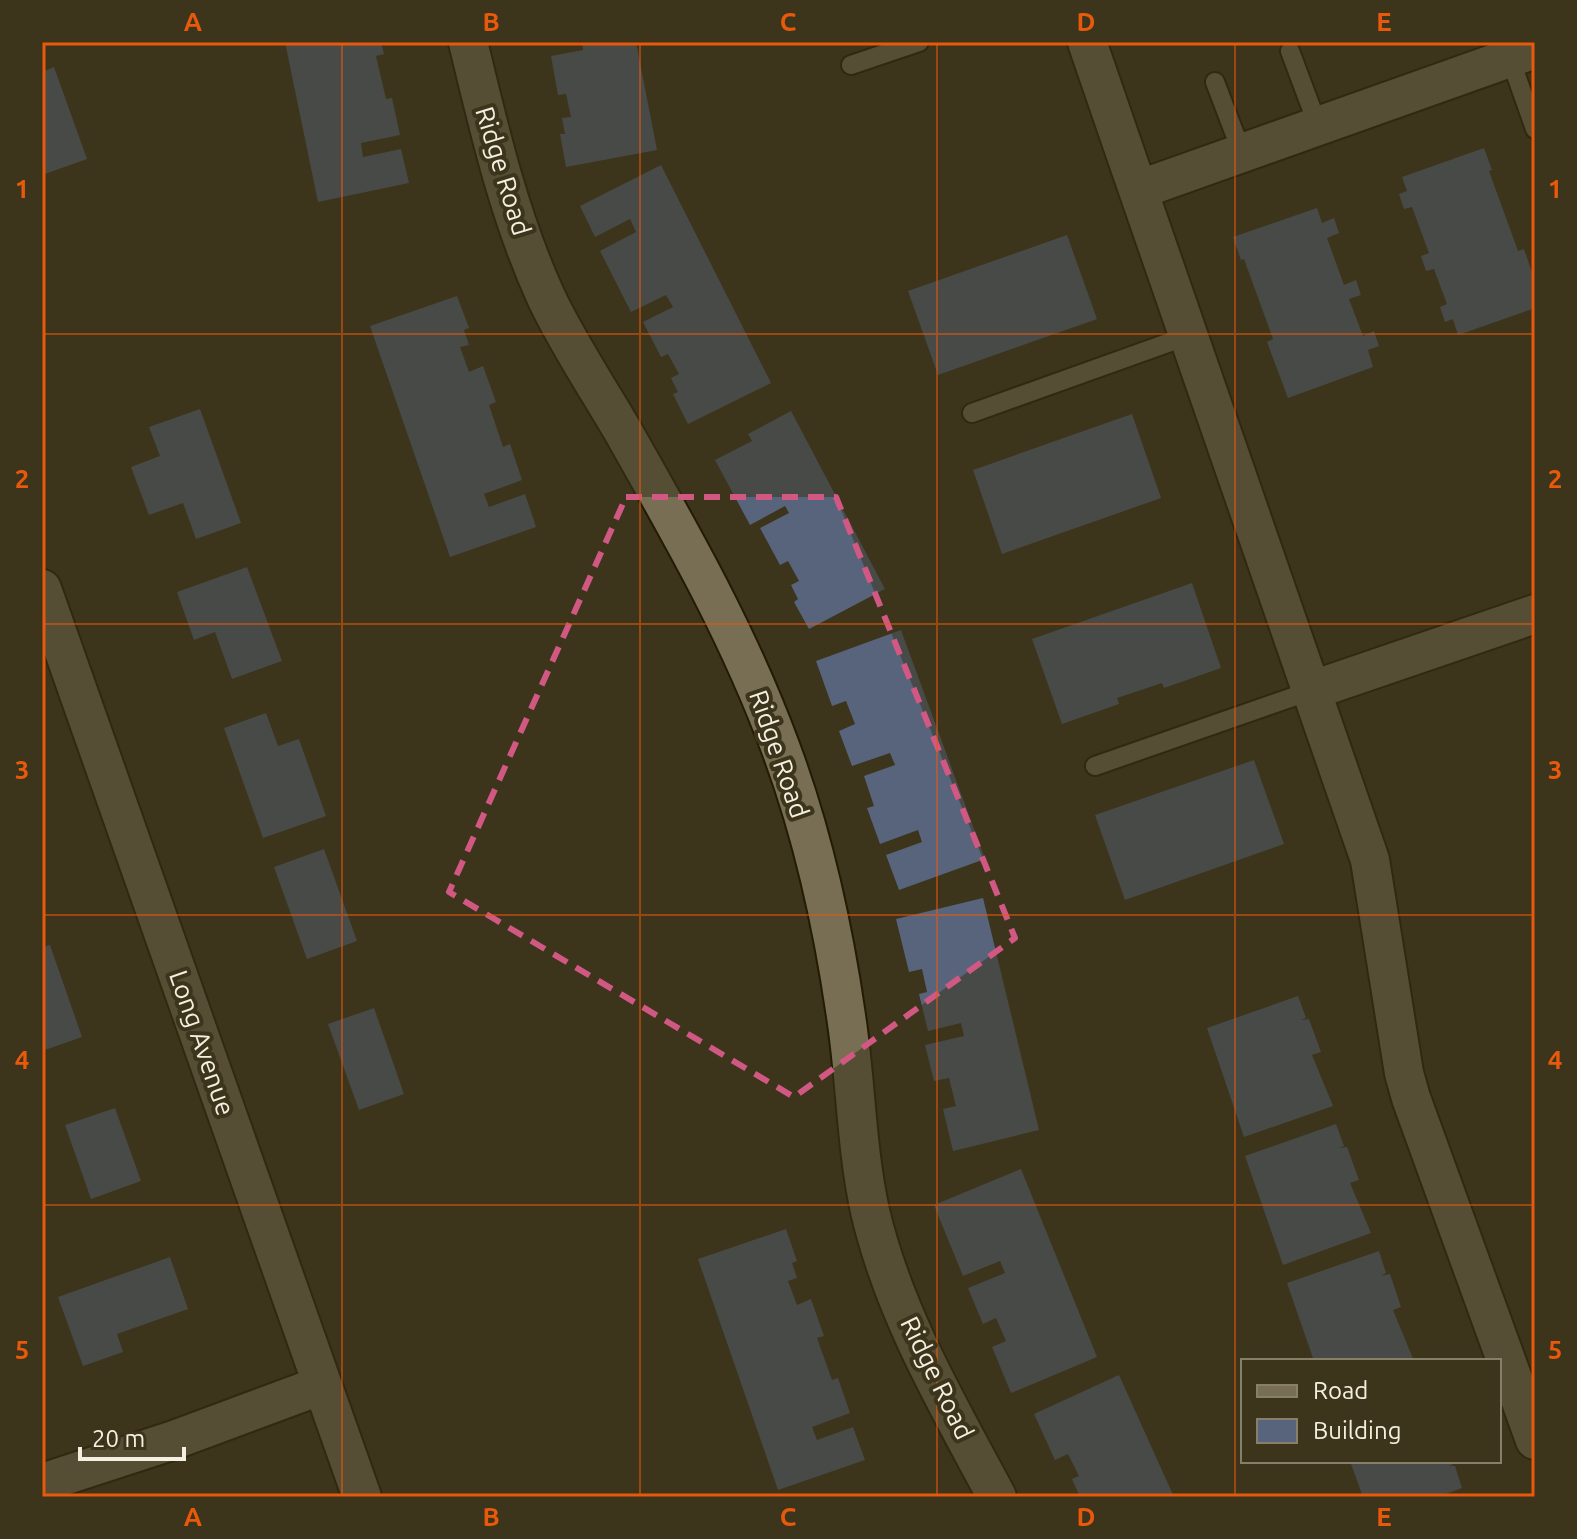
<svg xmlns="http://www.w3.org/2000/svg" width="1577" height="1539" font-family="Ubuntu,sans-serif">
<rect width="100%" height="100%" fill="#3c341b"/>
<path fill="#58647c" d="M285 42H381L384 54 376 56 386 99 392 98 400 135 361 143 363 157 401 149 409 183 318 202Z
M582 42H636L657 150 566 167 560 134H565L562 118 571 117 566 94 558 95 551 56 583 50Z
M54 67 87 159 42 175V72Z
M1484 148 1492 170 1489 171 1518 251 1524 249 1535 281V308L1458 335 1453 319 1445 322 1440 307 1447 304 1434 269 1426 271 1421 256 1429 253 1412 207 1404 209 1399 194 1407 191 1402 177Z
M661 165 771 383 688 424 673 394 678 392 671 378 679 374 668 354 661 357 643 322 673 307 666 295 631 312 600 251 636 232 630 219 595 237 580 206Z
M1317 208 1322 223 1334 218 1339 233 1327 238 1344 285 1356 280 1361 295 1349 299 1363 336 1374 331 1379 346 1368 350 1373 367 1288 398 1267 342 1273 339 1244 259 1241 260 1233 237Z
M1067 235 1097 319 938 375 908 291Z
M457 296 469 328 464 330 469 345 460 347 469 372 483 366 496 402 489 405 503 447 510 444 522 480 484 494 489 507 525 494 536 527 450 557 370 326Z
M200 409 241 523 196 539 183 503 149 515 131 467 160 456 149 427Z
M791 411 885 589 809 629 794 602 798 599 791 585 799 581 788 561 780 565 760 528 789 513 785 506 750 525 715 460 752 441 748 434Z
M1132 414 1161 498 1002 554 973 470Z
M247 567 282 661 232 679 215 632 194 640 177 592Z
M1192 583 1221 668 1164 688 1162 683 1117 698 1119 704 1062 724 1032 639Z
M901 630 985 859 899 890 886 855 922 842 918 830 880 844 867 808 874 806 864 776 895 765 890 753 852 766 839 731 855 724 846 701 832 706 816 661Z
M266 713 278 746 299 739 326 816 263 838 224 728Z
M1254 760 1284 844 1125 900 1095 815Z
M324 849 357 941 307 959 274 867Z
M983 898 1039 1130 953 1151 943 1109 956 1106 949 1078 934 1081 925 1045 964 1036 961 1023 928 1031 919 994 927 992 922 969 909 972 896 919Z
M50 945 82 1037 42 1051V947Z
M1298 996 1306 1018 1300 1020 1309 1019 1321 1052 1312 1055 1333 1106 1244 1137 1207 1028Z
M374 1008 404 1094 359 1110 328 1024Z
M115 1108 141 1181 91 1199 65 1125Z
M1336 1124 1344 1146 1339 1148 1347 1147 1359 1180 1350 1183 1371 1233 1283 1265 1245 1156Z
M1021 1169 1097 1357 1011 1393 992 1347 1006 1341 996 1318 983 1324 968 1288 1005 1273 1000 1261 963 1276 934 1205Z
M786 1229 797 1261 792 1263 797 1278 788 1281 797 1305 811 1299 824 1336 817 1338 832 1380 838 1378 850 1413 812 1427 817 1440 853 1427 865 1460 778 1490 698 1259Z
M1379 1251 1386 1273 1381 1276 1390 1274 1401 1307 1393 1310 1414 1361H1314L1287 1283Z
M170 1257 188 1309 117 1334 123 1352 83 1366 58 1297Z
M1119 1375 1174 1497H1080L1072 1479 1079 1476 1068 1454 1055 1460 1034 1414Z
M1350 1461H1461L1449 1466H1455L1462 1488 1437 1497H1363Z"/>
<g fill="none" stroke-linecap="round" stroke-linejoin="round">
<g stroke="#231b03" stroke-width="22">
<path id="lane" d="M1290 51 1318 126
M1510 58 1535 129
M851 65 919 42
M1215 82 1242 153
M972 413 1190 335
M1095 766 1310 691"/>
</g>
<g stroke="#231b03" stroke-width="42">
<path id="street" d="M468 42C489 129 509 216 546 297 568 344 598 388 624 433 684 539 739 635 781 749 813 835 833 926 846 1016 856 1080 856 1147 870 1211 894 1314 948 1405 997 1497
M1087 42 1138 190
M1535 49 1138 190 1370 860 1404 1073 1411 1098 1535 1440
M42 589 362 1497
M1310 691 1535 614
M42 1483 174 1440 322 1385"/>
</g>
<use href="#lane" stroke="#776e53" stroke-width="18"/>
<use href="#street" stroke="#776e53" stroke-width="38"/>
</g>
<path d="M0 0H1577V1539H0ZM626 497H836L1015 938 794 1097 449 892Z" fill="#3c341b" fill-opacity=".55" fill-rule="evenodd"/>
<path fill="none" stroke="#d15883" stroke-width="6" stroke-dasharray="16 10" stroke-linejoin="round" d="M626 497H836L1015 938 794 1097 449 892Z"/>
<path fill="none" stroke="#e8590c" stroke-width="2" stroke-opacity="0.55" d="M342 42V1497M640 42V1497M937 42V1497M1235 42V1497M42 334H1535M42 624H1535M42 915H1535M42 1205H1535"/>
<g text-anchor="middle" stroke-width="8" stroke-linejoin="round" paint-order="stroke">
<g font-size="26" fill="#f4efe0" stroke="#3c341b">
<text transform="translate(503 171) rotate(73)" y="9">Ridge Road</text>
<text transform="translate(779 754) rotate(71)" y="9">Ridge Road</text>
<text transform="translate(202 1043) rotate(71)" y="9">Long Avenue</text>
<text transform="translate(937 1378) rotate(64)" y="9">Ridge Road</text>
</g>
</g>
<rect width="1577" height="1539" fill="none" stroke="#3c341b" stroke-width="88"/>
<rect x="1241" y="1359" width="260" height="104" fill="#3c341b" stroke="#867f6a" stroke-width="2"/>
<rect x="1257" y="1385" width="40" height="12" fill="#776e53" stroke="#867f6a" stroke-width="2"/>
<text x="1313" y="1399" font-size="24" fill="#f4efe0">Road</text>
<rect x="1257" y="1419" width="40" height="24" fill="#58647c" stroke="#867f6a" stroke-width="2"/>
<text x="1313" y="1439" font-size="24" fill="#f4efe0">Building</text>
<path d="M80 1447v12h104v-12" fill="none" stroke="#f4efe0" stroke-width="4"/>
<text x="92" y="1447" font-size="24" fill="#f4efe0" stroke="#3c341b" stroke-width="6" paint-order="stroke">20 m</text>
<rect x="44" y="44" width="1489" height="1451" fill="none" stroke="#e8590c" stroke-width="3"/>
<g font-size="26" text-anchor="middle" font-weight="bold" fill="#e8590c">
<text x="193" y="31">A</text>
<text x="491" y="31">B</text>
<text x="788" y="31">C</text>
<text x="1086" y="31">D</text>
<text x="1384" y="31">E</text>
<text x="22" y="198">1</text>
<text x="1555" y="198">1</text>
<text x="22" y="488">2</text>
<text x="1555" y="488">2</text>
<text x="22" y="779">3</text>
<text x="1555" y="779">3</text>
<text x="22" y="1069">4</text>
<text x="1555" y="1069">4</text>
<text x="22" y="1359">5</text>
<text x="1555" y="1359">5</text>
<text x="193" y="1526">A</text>
<text x="491" y="1526">B</text>
<text x="788" y="1526">C</text>
<text x="1086" y="1526">D</text>
<text x="1384" y="1526">E</text>
</g>
</svg>
